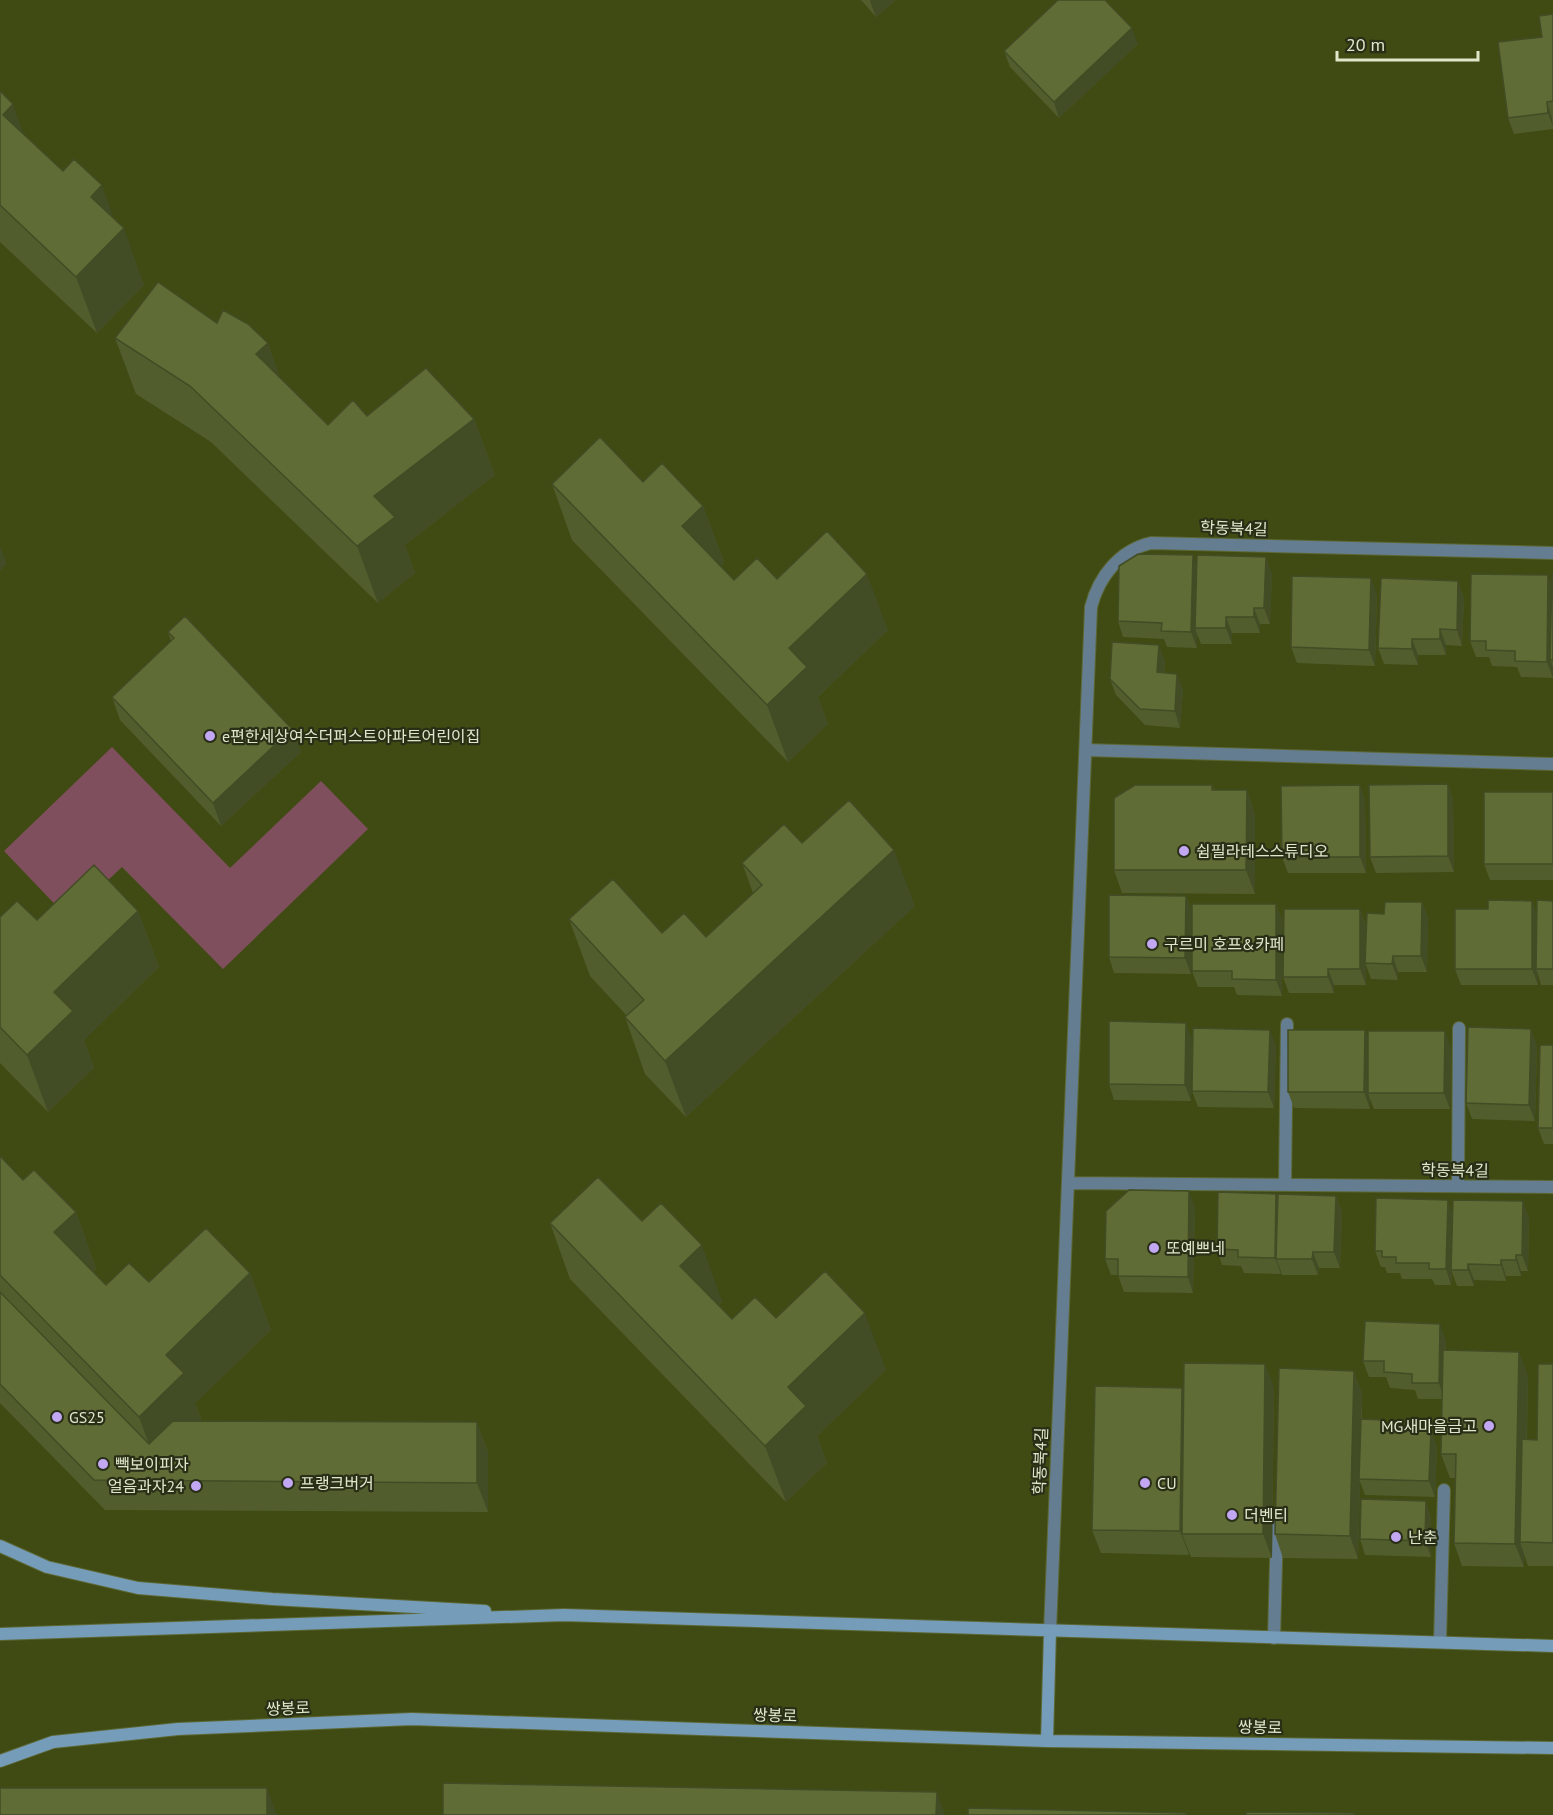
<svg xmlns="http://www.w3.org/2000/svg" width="1553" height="1815" font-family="'PT Sans','Noto Sans KR',sans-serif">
<rect width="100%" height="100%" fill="#3f4b13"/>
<path fill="#804f5d" d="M112 747 230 868 321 781 368 829 223 969 122 867 68 918 4 851Z"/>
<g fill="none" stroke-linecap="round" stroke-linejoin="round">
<g stroke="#5c6734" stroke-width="14">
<path id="street" d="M1086 750 1553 764
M1068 1183 1553 1187
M1285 1185 1287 1024
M1458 1186 1459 1028
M1050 1631 1091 607C1099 576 1120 550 1151 543L1553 553
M1274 1638 1277 1525
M1440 1642 1444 1490"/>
</g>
<g stroke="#5c6734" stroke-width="14">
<path id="secondary" d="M0 1546 47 1567 138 1588 272 1599 485 1611
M0 1634 564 1615 1553 1646
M1047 1741 1050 1631
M0 1761 53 1742 178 1729 412 1719 1047 1741 1553 1748"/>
</g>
<use href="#street" stroke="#657d90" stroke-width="12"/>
<use href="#secondary" stroke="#759cb9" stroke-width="12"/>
</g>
<path fill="#525d2e" d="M861 0H896L876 17Z
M1553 14V129L1514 134 1508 118 1542 37Z
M1138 44 1059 118 1010 67 1004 51Z
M0 91 24 135 114 219 144 285 97 333 0 242Z
M217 323 268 343 280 378 328 425 367 416 474 419 495 475 405 545 415 573 378 603 211 442 136 394 115 338Z
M643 482 703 506 724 562 720 566 734 580 777 579 888 630 818 697 828 724 788 762 572 540 552 484Z
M1193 555 1196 566 1272 573 1270 624H1260V633H1232V644H1201L1197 634V648L1167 647 1164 639 1123 637 1118 621Z
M1553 574V678L1521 677 1517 667 1492 666 1489 657H1476L1470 641 1552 585Z
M1377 594 1375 666 1297 663 1291 647Z
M1464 597 1462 646 1446 645V655H1418V665L1384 664 1378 648Z
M168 632 292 729 301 752 221 826 120 720 112 697 171 641Z
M1165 661 1164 673 1183 690 1180 728 1145 725 1116 695 1110 679Z
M1448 784 1453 800 1454 872 1376 873 1370 857Z
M1212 785 1214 790H1247L1255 814V894L1122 893 1114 870Z
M1360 785 1365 801 1366 873H1288L1282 857Z
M1553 792V880H1490L1484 864Z
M802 843 915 906 686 1117 645 1074 625 1017 627 1016 590 976 569 919 662 933 706 937 753 893 742 863Z
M1186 896 1192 912 1276 904 1282 920V996L1237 995 1234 987H1198L1192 971V913L1191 974 1114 973 1109 957Z
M1553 901V985H1541L1538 974V985H1461L1455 969 1537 913Z
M1422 902 1428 918 1427 972H1398V980L1371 979 1366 965V985H1334V993H1289L1283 977 1360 909 1366 925 1384 914Z
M138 911 159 967 84 1040 94 1068 48 1112 0 1063V917L37 920Z
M1192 1039 1191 1101 1114 1100 1109 1084Z
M1368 1039 1451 1047 1450 1109H1374L1370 1099V1109L1294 1108 1288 1092Z
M1537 1045 1535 1121 1472 1119 1466 1103Z
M1553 1045V1144H1544L1538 1128Z
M1276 1046 1274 1108 1198 1107 1192 1091Z
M0 1156 23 1180 76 1212 96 1268 93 1272 106 1285 149 1282 250 1273 271 1330 195 1403 202 1421 477 1422 488 1452V1512L105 1510 0 1403Z
M1336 1196 1342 1212 1340 1268H1319L1318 1275H1282L1281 1271V1274L1244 1273 1241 1266 1222 1265 1217 1249 1278 1199Z
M1195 1207 1193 1293 1124 1292 1118 1275H1111L1105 1259Z
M1452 1213 1529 1217 1528 1271H1521V1276H1506V1281L1474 1280V1286H1457L1452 1272 1451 1285H1435L1432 1279H1402L1400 1273H1387L1385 1267H1381L1375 1251Z
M642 1221 722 1301 719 1305 732 1319 776 1318 886 1370 817 1436 827 1463 786 1502 570 1279 550 1223Z
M1446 1340V1350L1528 1375 1527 1439 1537 1440 1553 1364V1566H1528L1524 1554V1567L1462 1566 1454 1543 1455 1478H1450L1441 1454 1442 1399H1418L1415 1390 1390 1388 1386 1377H1369L1363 1361Z
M1354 1371 1362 1394V1419L1437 1446 1435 1497 1365 1495 1360 1482 1358 1559 1283 1558 1275 1534Z
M1274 1387 1272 1558 1191 1557 1189 1552V1555L1101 1553 1092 1530 1182 1388 1184 1392Z
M1431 1517V1557L1365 1555 1360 1539Z"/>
<path fill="#424c25" d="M871 0H896L876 17 870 1Z
M1132 28 1138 44 1059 118 1054 102Z
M1547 102 1552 118 1553 127 1548 113Z
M13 104 33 160 3 115Z
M102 185 119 233 124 228 144 285 97 333 76 277 91 197Z
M268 343 288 400 256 354Z
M474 419 495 475 405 545 415 573 378 603 357 546 374 496Z
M703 506 724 562 702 582 682 526Z
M0 546 7 564 0 571Z
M1193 555 1199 572 1195 628 1197 634V648L1191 632Z
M1266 557 1272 573 1270 624 1264 608Z
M867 574 888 630 818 697 828 724 788 762 767 705 789 648Z
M1548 575 1553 589 1550 660 1553 667V678L1547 662Z
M1371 578 1377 594 1375 666 1369 650Z
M1458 581 1464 597 1462 646 1457 630Z
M1254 608 1260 624V633L1254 617Z
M1226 617 1232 633V644L1226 628Z
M1440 629 1446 645V655L1440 639Z
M1412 639 1418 655V665L1412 649Z
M1159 645 1165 661 1163 688 1157 672Z
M1177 674 1183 690 1180 728 1175 711Z
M292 729 301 752 221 826 213 803Z
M1448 784 1453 800 1454 872 1448 856Z
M1360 785 1365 801 1366 873 1360 857Z
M1247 790 1255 814V894L1246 870Z
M894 850 915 906 686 1117 665 1061Z
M1186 896 1192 913 1191 974 1185 958Z
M1532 901 1538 917 1536 969 1538 974V985L1532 969Z
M1422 902 1428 918 1427 972 1421 956Z
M1276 904 1282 920V996L1276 980Z
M1360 909 1366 925V985L1360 969Z
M138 911 159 967 84 1040 94 1068 48 1112 27 1055 54 992Z
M1393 956 1398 972V980L1392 964Z
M1328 969 1334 985V993L1328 977Z
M1186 1023 1192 1039 1191 1101 1185 1085Z
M1531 1029 1537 1045 1535 1121 1529 1105Z
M1270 1030 1276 1046 1274 1108 1268 1092Z
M1365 1030 1371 1046 1368 1093 1370 1099V1109L1364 1092Z
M1445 1031 1451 1047 1450 1109 1444 1093Z
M1189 1191 1195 1207 1193 1293 1188 1277Z
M1276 1194 1282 1210 1276 1259 1281 1271V1274L1275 1258Z
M1336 1196 1342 1212 1340 1268 1334 1252Z
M1448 1200 1453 1216 1451 1270 1452 1272 1451 1285 1446 1269Z
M1523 1201 1529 1217 1528 1271 1522 1255Z
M76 1212 96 1268 75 1289 54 1232Z
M702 1245 722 1301 701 1323 680 1266Z
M1313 1252 1319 1268 1318 1275 1312 1259Z
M1516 1255 1521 1271V1276L1516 1260Z
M1501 1260 1506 1276V1281L1501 1265Z
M1468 1264 1474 1280V1286L1468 1270Z
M250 1273 271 1330 195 1403 205 1430 160 1474 139 1417 166 1355Z
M865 1313 886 1370 817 1436 827 1463 786 1502 765 1446 788 1387Z
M1440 1324 1446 1340 1444 1399 1439 1383Z
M1519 1352 1528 1375 1524 1542H1520L1524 1554V1567L1515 1544Z
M1265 1364 1274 1387 1272 1558 1263 1534Z
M1354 1371 1362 1394 1360 1479H1359L1360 1482 1358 1559 1350 1536Z
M1182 1388 1191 1411 1182 1534 1189 1552V1555L1180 1531Z
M477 1422 488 1452V1512L477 1483Z
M1431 1430 1437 1446 1435 1497 1429 1481Z
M1426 1501 1431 1517V1557L1425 1541Z
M267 1788 277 1815H267Z
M937 1792 945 1815H936Z"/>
<path fill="#5f6c35" stroke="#424c25" stroke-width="1.5" d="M1058 0H1105L1132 28 1054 102 1004 51Z
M1553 14V101L1547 102 1548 113 1508 118 1498 42 1542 37 1539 16Z
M0 91 13 104 3 115 63 171 74 159 102 185 91 197 124 228 76 277 0 205Z
M158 282 217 323 223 310 248 324 268 343 256 354 328 425 353 400 367 416 426 368 474 419 374 496 395 517 357 546 190 386 115 338Z
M600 437 643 482 662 463 703 506 682 526 734 580 757 558 777 579 827 531 867 574 789 648 807 667 767 705 552 484Z
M1138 554 1193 555 1191 632 1161 631 1162 623 1118 621 1119 566Z
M1197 555 1266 557 1264 608H1254V617H1226V628H1195Z
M1471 574 1548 575 1547 662 1515 661V651L1486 650V641H1470Z
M1552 574H1553V660H1550Z
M1292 576 1371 578 1369 650 1291 647Z
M1381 578 1458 581 1457 630 1440 629V639H1412V649L1378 648Z
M185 616 292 729 213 803 112 697 174 638 168 632Z
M1112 642 1159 645 1157 672 1177 674 1175 711 1140 709 1110 679Z
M1448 784V856L1370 857 1369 785Z
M1135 785H1212V790H1247L1246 870H1114V798Z
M1360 785V857H1282L1281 786Z
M1484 792H1553V864H1484Z
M849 800 894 850 665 1061 625 1017 644 1000 569 919 613 879 662 933 684 913 706 937 762 885 742 863 784 824 802 843Z
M94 865 138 911 54 992 73 1011 27 1055 0 1027V917L17 901 37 920Z
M1109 895 1186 896 1185 958 1109 957Z
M1488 900 1532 901V969H1455V909H1488Z
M1537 900 1553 901V969H1536Z
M1385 902H1422L1421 956H1393L1392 964 1365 963 1367 913 1384 914Z
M1192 904H1276V980L1232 979V971H1192Z
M1284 909H1360V969H1328V977H1283Z
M1109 1021 1186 1023 1185 1085 1109 1084Z
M1468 1027 1531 1029 1529 1105 1466 1103Z
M1193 1028 1270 1030 1268 1092 1192 1091Z
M1288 1030H1365L1364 1092H1288Z
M1368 1031H1445L1444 1093H1368Z
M1540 1045H1553V1128H1538Z
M0 1156 23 1180 34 1170 76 1212 54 1232 106 1285 129 1263 149 1282 206 1228 250 1273 166 1355 184 1373 139 1417 0 1275Z
M598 1177 642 1221 661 1203 702 1245 680 1266 732 1319 755 1297 776 1318 825 1271 865 1313 788 1387 806 1406 765 1446 550 1223Z
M1129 1190 1189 1191 1188 1277 1118 1276V1259H1105L1106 1211Z
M1218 1192 1276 1194 1275 1258 1238 1257V1250L1217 1249Z
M1278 1194 1336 1196 1334 1252H1313L1312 1259H1276Z
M1376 1198 1448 1200 1446 1269H1429V1263H1396V1257H1382V1251H1375Z
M1453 1200 1523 1201 1522 1255H1516V1260H1501V1265L1468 1264V1270H1451Z
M0 1292 149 1444 173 1421 477 1422V1483L94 1480 0 1384Z
M1365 1321 1440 1324 1439 1383H1412V1374L1384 1372V1361H1363Z
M1443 1350 1519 1352 1515 1544 1454 1543 1456 1454H1441Z
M1184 1363 1265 1364 1263 1534H1182Z
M1538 1364H1553V1543L1520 1542 1522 1439 1537 1440Z
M1279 1368 1354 1371 1350 1536 1275 1534Z
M1095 1386 1182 1388 1180 1531 1092 1530Z
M1361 1419 1384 1420V1429L1431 1430 1429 1481 1359 1479Z
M1361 1499 1426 1501 1425 1541 1360 1539Z
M443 1783 937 1792 936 1815H443Z
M0 1788H267V1815H0Z
M968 1808 1186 1813V1815H968Z
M1246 1812 1354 1813V1815H1246Z"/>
<g fill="#c2a7f2" stroke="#292e17" stroke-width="2">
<circle cx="210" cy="736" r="6"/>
<circle cx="1184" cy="851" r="6"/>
<circle cx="1152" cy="944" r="6"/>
<circle cx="1154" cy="1248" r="6"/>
<circle cx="57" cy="1417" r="6"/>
<circle cx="1489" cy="1426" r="6"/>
<circle cx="103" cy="1464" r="6"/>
<circle cx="288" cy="1483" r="6"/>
<circle cx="1145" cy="1483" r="6"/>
<circle cx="196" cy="1486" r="6"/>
<circle cx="1232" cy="1515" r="6"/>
<circle cx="1396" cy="1537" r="6"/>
</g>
<g text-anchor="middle" stroke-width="4.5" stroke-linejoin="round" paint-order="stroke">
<g font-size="16" fill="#dfe7ca" stroke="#292e17">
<text transform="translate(1234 528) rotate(2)" y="6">학동북4길</text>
<text transform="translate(1455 1170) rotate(1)" y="6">학동북4길</text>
<text transform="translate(1040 1461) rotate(-88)" y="6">학동북4길</text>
<text transform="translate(288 1708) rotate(-2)" y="6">쌍봉로</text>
<text transform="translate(775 1715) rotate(2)" y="6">쌍봉로</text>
<text transform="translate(1260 1727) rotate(1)" y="6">쌍봉로</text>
</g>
<g font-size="16" fill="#dfe7ca" stroke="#292e17" text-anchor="start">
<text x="222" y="742">e편한세상여수더퍼스트아파트어린이집</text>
<text x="1196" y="857">쉼필라테스스튜디오</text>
<text x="1164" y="950">구르미 호프&amp;카페</text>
<text x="1166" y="1254">또예쁘네</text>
<text x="69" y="1423">GS25</text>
<text x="1477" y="1432" text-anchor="end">MG새마을금고</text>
<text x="115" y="1470">빽보이피자</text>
<text x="300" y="1489">프랭크버거</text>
<text x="1157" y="1489">CU</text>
<text x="184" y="1492" text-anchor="end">얼음과자24</text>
<text x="1244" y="1521">더벤티</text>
<text x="1408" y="1543">난춘</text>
</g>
</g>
<path d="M1337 51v9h141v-9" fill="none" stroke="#dfe7ca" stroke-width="3"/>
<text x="1346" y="51" font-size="18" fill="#dfe7ca" stroke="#292e17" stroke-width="4.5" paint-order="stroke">20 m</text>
</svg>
